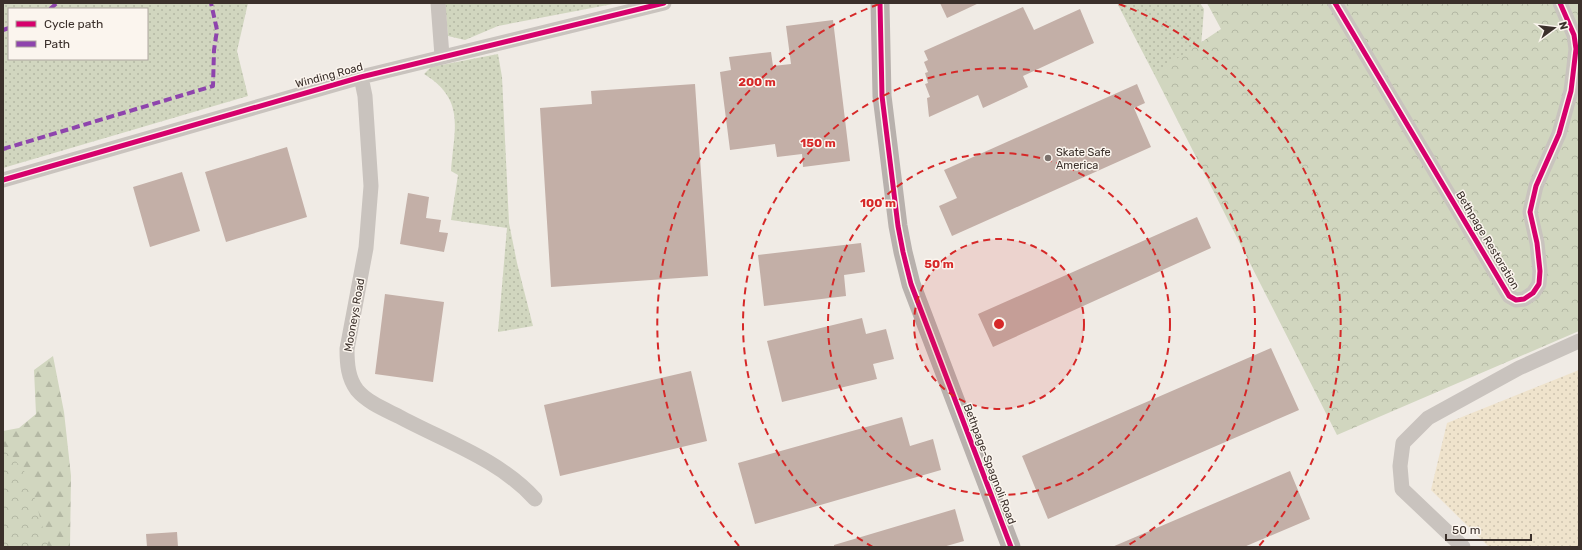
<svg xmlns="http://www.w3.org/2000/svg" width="1582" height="550" font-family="Rubik,sans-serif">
<defs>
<pattern id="grass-dots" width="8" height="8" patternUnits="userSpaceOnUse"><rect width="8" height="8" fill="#d1d6bf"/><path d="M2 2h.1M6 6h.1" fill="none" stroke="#b4b8a4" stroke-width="1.8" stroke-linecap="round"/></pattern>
<pattern id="forest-firs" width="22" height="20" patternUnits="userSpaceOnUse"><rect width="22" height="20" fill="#d1d6bf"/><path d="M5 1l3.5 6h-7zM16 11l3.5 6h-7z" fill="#b4b8a4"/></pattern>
<pattern id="sand-dots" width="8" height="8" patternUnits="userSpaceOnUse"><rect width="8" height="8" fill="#efe3cc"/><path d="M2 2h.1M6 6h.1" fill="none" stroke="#cec3af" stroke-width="1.8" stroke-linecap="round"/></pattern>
<pattern id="park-crowns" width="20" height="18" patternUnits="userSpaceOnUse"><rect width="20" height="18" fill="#d1d6bf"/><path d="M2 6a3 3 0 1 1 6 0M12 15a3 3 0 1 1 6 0" fill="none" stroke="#b4b8a4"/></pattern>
</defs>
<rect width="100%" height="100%" fill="#f0ebe5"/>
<path fill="url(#grass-dots)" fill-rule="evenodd" d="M3 3H248L237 51 248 96 3 168ZM9 9H147V59H9Z
M445 3H618L498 26 465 40 448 36Z
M1117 3H1200L1204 9 1200 59 1186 95 1154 74Z
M498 54 502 77 509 223 517 263 533 326 498 332 507 228 451 220 458 175 451 171C454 128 466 100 424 74L431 67Z"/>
<path fill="url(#forest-firs)" d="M53 356 64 412 71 476 70 547H3V431L19 428 36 414 34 370Z"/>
<path fill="url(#sand-dots)" d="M1579 370V547H1489L1431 490 1447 423Z"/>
<path fill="url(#park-crowns)" d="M1207 3H1579V331L1337 435 1154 74 1221 29Z
M3 446 29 477 48 547H3Z"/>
<path fill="#c3afa7" d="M940 3H979L947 18Z
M1023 7 1034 30 1080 9 1094 43 1023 76 1028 87 983 108 978 95 929 117 927 98 930 97 925 84 928 83 925 73 928 72 924 62 928 60 924 51Z
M833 20 850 161 803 167 802 154 777 157 775 144 730 150 720 72 731 70 729 57 771 52 773 66 791 64 786 26Z
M695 84 708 276 551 287 540 108 592 104 591 91Z
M1137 84 1145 103 1134 108 1151 147 952 236 939 206 957 198 944 170Z
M287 147 307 217 226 242 205 172Z
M182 172 200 231 150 247 133 187Z
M408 193 429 197 426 218 441 220 439 232 448 233 444 252 400 244Z
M1197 217 1211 248 993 347 978 314Z
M861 243 865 272 844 275 846 296 764 306 758 255Z
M385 294 444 302 433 382 375 374Z
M862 318 866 334 886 329 894 359 873 364 877 379 782 402 767 341Z
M1271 348 1299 410 1048 519 1022 456Z
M691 371 707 441 560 476 544 405Z
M902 417 910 446 933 439 941 470 755 524 738 463Z
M1290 471 1310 519 1244 547H1112Z
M955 509 964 541 943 547H834V545Z
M177 532 178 547H147L146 534Z"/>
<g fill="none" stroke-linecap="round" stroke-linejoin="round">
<path stroke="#c9c3be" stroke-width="15" d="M438 3 442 56
M1335 3 1509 296 1516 300 1524 299 1533 293 1539 284 1540 271 1537 243 1530 212 1536 186 1559 134 1571 91 1576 49 1574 35 1560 3
M361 77 365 96 371 186 366 248 347 349C347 364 348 378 357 390 367 402 384 409 398 416 444 441 499 459 535 499
M3 180 361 77 664 3
M1463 547 1402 489 1400 466 1403 443 1428 418 1519 368 1579 341"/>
<path stroke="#b8b1ad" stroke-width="19" d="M880 3 882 96 898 226 903 252 911 284 1011 547"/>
<path stroke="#8e44ad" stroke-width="4" stroke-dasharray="8 4" stroke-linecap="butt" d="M50 9 57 3
M3 30 9 28
M3 149 213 86 214 50 217 30 211 3"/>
<g stroke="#fbf5ee" stroke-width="8">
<path id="cycleway" d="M880 3 882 96 898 226 903 252 911 284 1011 547
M1335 3 1509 296 1516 300 1524 299 1533 293 1539 284 1540 271 1537 243 1530 212 1536 186 1559 134 1571 91 1576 49 1574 35 1560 3
M3 180 361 77 664 3"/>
</g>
<use href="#cycleway" stroke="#d6006c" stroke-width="5"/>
</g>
<circle cx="999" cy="324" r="85" fill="#d62828" fill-opacity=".12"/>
<g fill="none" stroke="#d62828" stroke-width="2" stroke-dasharray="7 5">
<circle cx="999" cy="324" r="85"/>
<circle cx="999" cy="324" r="171"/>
<path d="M873 547A256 256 0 1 1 1125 547"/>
<path d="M739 546A342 342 0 0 1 879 4M1119 4A342 342 0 0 1 1259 546"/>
</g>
<circle fill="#7a716c" stroke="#fbf5ee" stroke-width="1.5" cx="1048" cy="158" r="4"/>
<g text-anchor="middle" stroke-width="3" stroke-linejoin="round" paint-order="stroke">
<g font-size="11" fill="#3b302b" stroke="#fbf5ee">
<text transform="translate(329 75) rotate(-15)" y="4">Winding Road</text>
<text transform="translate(1488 240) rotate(59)" y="4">Bethpage Restoration</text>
<text transform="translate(354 315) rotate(-80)" y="4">Mooneys Road</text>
<text transform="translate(990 464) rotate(69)" y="4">Bethpage-Spagnoli Road</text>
</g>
<g font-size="11" fill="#3b302b" stroke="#fbf5ee" text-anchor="start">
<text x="1056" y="156">Skate Safe<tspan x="1056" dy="13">America</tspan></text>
</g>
</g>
<circle cx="999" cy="324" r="6" fill="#d62828" stroke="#fbf5ee" stroke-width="2"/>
<g font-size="12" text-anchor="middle" font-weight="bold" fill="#d62828" stroke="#fbf5ee" stroke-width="3" stroke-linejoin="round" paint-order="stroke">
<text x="757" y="86">200 m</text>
<text x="818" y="147">150 m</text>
<text x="878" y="207">100 m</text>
<text x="939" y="268">50 m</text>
</g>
<rect width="1582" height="550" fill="none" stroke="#3b302b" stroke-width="8"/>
<rect x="8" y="8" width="140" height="52" fill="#fbf5ee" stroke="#aea6a0"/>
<rect x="16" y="21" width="20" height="6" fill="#d6006c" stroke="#aea6a0"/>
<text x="44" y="28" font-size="12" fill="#3b302b">Cycle path</text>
<rect x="16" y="41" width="20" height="6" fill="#8e44ad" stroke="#aea6a0"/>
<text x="44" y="48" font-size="12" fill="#3b302b">Path</text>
<g transform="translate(1554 28) rotate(75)" stroke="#fbf5ee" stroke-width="3" paint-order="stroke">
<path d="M0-3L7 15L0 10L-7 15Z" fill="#3b302b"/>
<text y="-6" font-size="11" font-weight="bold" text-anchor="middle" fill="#3b302b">N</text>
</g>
<path d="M1446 534v6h85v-6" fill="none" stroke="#3b302b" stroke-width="2"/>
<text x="1452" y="534" font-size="12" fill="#3b302b" stroke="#fbf5ee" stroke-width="3" paint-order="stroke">50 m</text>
</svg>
